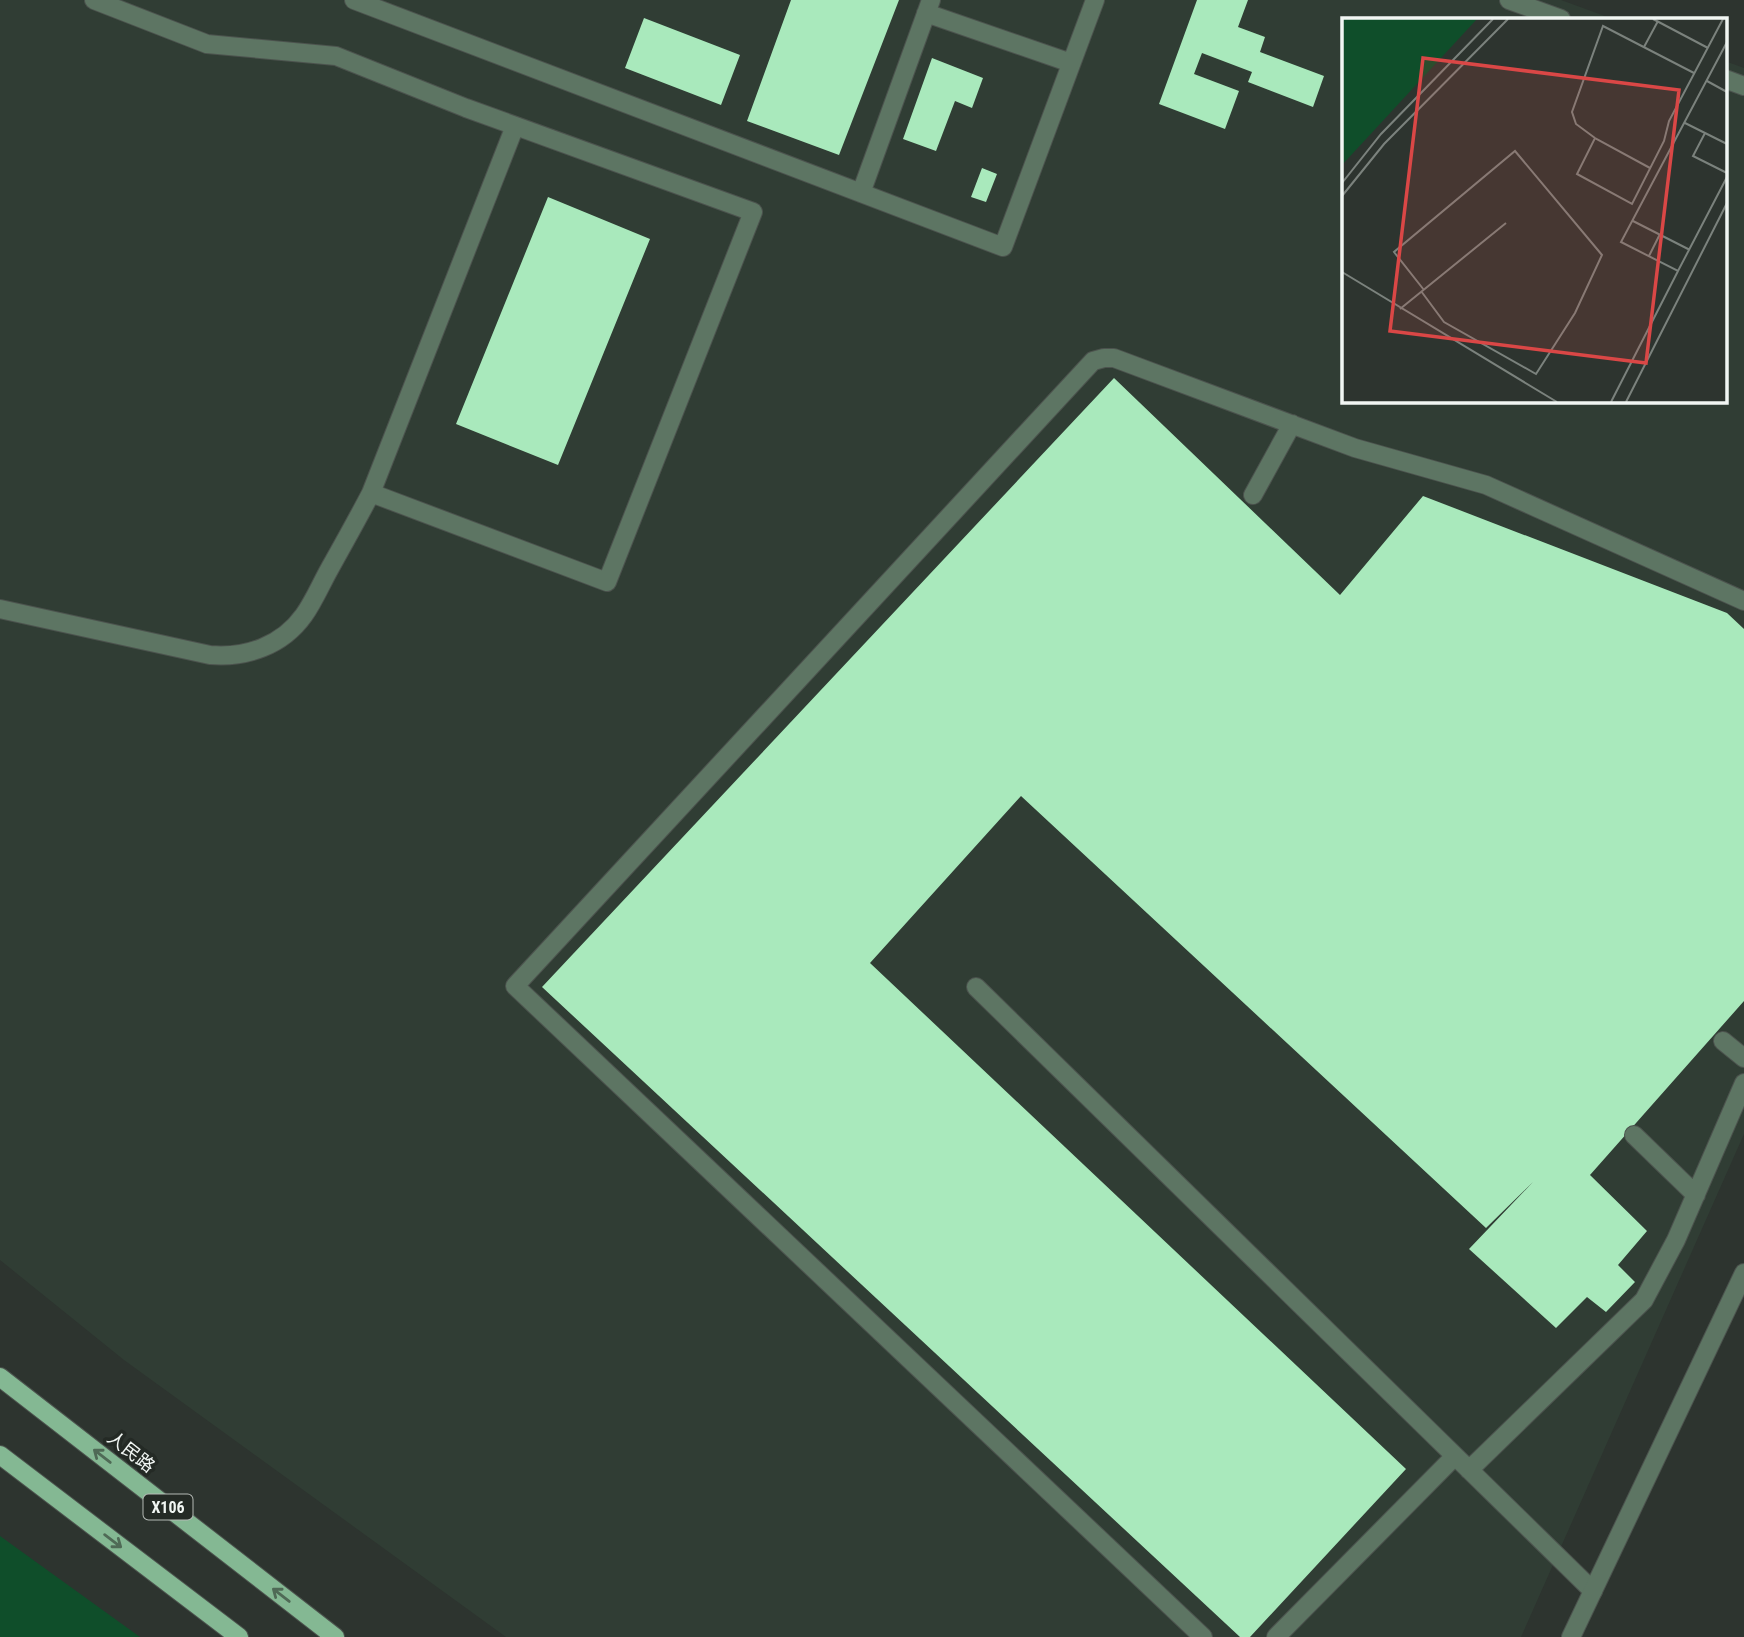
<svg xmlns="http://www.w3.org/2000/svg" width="1744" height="1637" font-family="'Roboto Condensed','Noto Sans SC',sans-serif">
<rect width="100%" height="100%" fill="#2d342f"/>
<path fill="#303d34" d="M0 0H1561L1613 19H1343V401H1725V61L1744 68V1134L1521 1637H506L124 1360 0 1260Z"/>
<path fill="#0f4e2a" d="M0 1536 140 1637H0Z"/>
<path fill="#a9e9bc" d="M791 0H899L839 155 747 121Z
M1197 0H1248L1238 27 1265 37 1260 52 1324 76 1313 107 1248 82 1252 72 1202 53 1194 74 1239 91 1225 129 1159 104Z
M644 18 740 55 721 105 625 68Z
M932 58 983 78 972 108 955 101 936 151 903 139Z
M982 168 997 174 986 202 971 197Z
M548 197 650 239 558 465 456 424Z
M1114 378 1340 595 1423 496 1727 613 1744 629V1001L1590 1175 1647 1231 1618 1265 1635 1282 1606 1312 1587 1297 1556 1328 1469 1249 1533 1182 1486 1228 1021 796 870 963 1406 1469 1250 1637H1240L542 987Z"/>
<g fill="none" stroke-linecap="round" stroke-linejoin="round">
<g stroke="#4c534e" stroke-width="20">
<path id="service" d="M94 0 207 44 336 56 466 108 753 212 607 582 371 493 515 126
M354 0 1003 247 1095 0
M1509 0 1561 19
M926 13 1071 63
M1725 79 1744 86
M861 193 931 0
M1253 495 1292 424
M0 609 210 655C246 658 282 646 304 615 314 601 321 584 330 568 344 543 358 518 371 493
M976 987 1593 1591
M1723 1041 1744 1058
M1634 1135 1696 1195
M1469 1470 1644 1300 1676 1240 1744 1083
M1203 1637 515 986 1093 361 1104 358H1114L1355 448 1486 485 1744 601
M1276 1637 1455 1456"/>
</g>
<g stroke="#4c534e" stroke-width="20">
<path id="tertiary" d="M1571 1637 1744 1273"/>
</g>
<g stroke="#4c534e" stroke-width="20">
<path id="primary" d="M0 1377 335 1637
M0 1455 239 1637"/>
</g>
<use href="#service" stroke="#5d7563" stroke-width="18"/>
<use href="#tertiary" stroke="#5d7563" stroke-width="18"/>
<use href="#primary" stroke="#84b893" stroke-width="18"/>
</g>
<defs><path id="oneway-shaft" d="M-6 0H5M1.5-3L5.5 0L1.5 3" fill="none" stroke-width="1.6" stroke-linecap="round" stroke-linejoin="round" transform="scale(1.75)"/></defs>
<g stroke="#4f6a56">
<use href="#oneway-shaft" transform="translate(102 1456) rotate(-142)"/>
<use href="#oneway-shaft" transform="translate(113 1541) rotate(37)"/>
<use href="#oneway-shaft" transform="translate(281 1595) rotate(-142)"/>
</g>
<g text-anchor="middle" stroke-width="7" stroke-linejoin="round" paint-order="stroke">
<rect fill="#242a25" stroke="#b4b9b5" stroke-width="2" x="143.5" y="1494.5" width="49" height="25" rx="5"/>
<g font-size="16" font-weight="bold" fill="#f1f6f3">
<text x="168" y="1513">X106</text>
</g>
<g font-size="18" fill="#f1f6f3" stroke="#242a25">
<text transform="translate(131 1452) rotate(38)" y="6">人民路</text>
</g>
</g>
<g transform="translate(1342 18)">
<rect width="385" height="385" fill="#2d342f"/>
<path d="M0 1H135L0 147Z" fill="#0f4e2a"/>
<path fill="none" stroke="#7b827d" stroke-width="2" d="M311 1 366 30M385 24 279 224 336 253 385 159M302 29 316 3M365 63 385 74M343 105 385 126M363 115 351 138 385 155M253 120 234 106 230 94 261 8 352 55M308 150 253 120 235 156 290 186 322 123 327 103 381 1M0 165 39 116 151 1M0 178 42 126 166 1M291 203 348 232M307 238 318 216M0 254 215 384M79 273 102 304 194 356 233 295 260 237 173 133 52 234 82 272M58 291 164 205M269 384 336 253M284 384 385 185"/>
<path fill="#da4746" fill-opacity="0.15" stroke="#da4746" stroke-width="3.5" d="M81 40 337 72 304 345 48 313Z"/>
<rect width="385" height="385" fill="none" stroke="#f1f6f3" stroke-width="3.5"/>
</g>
</svg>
